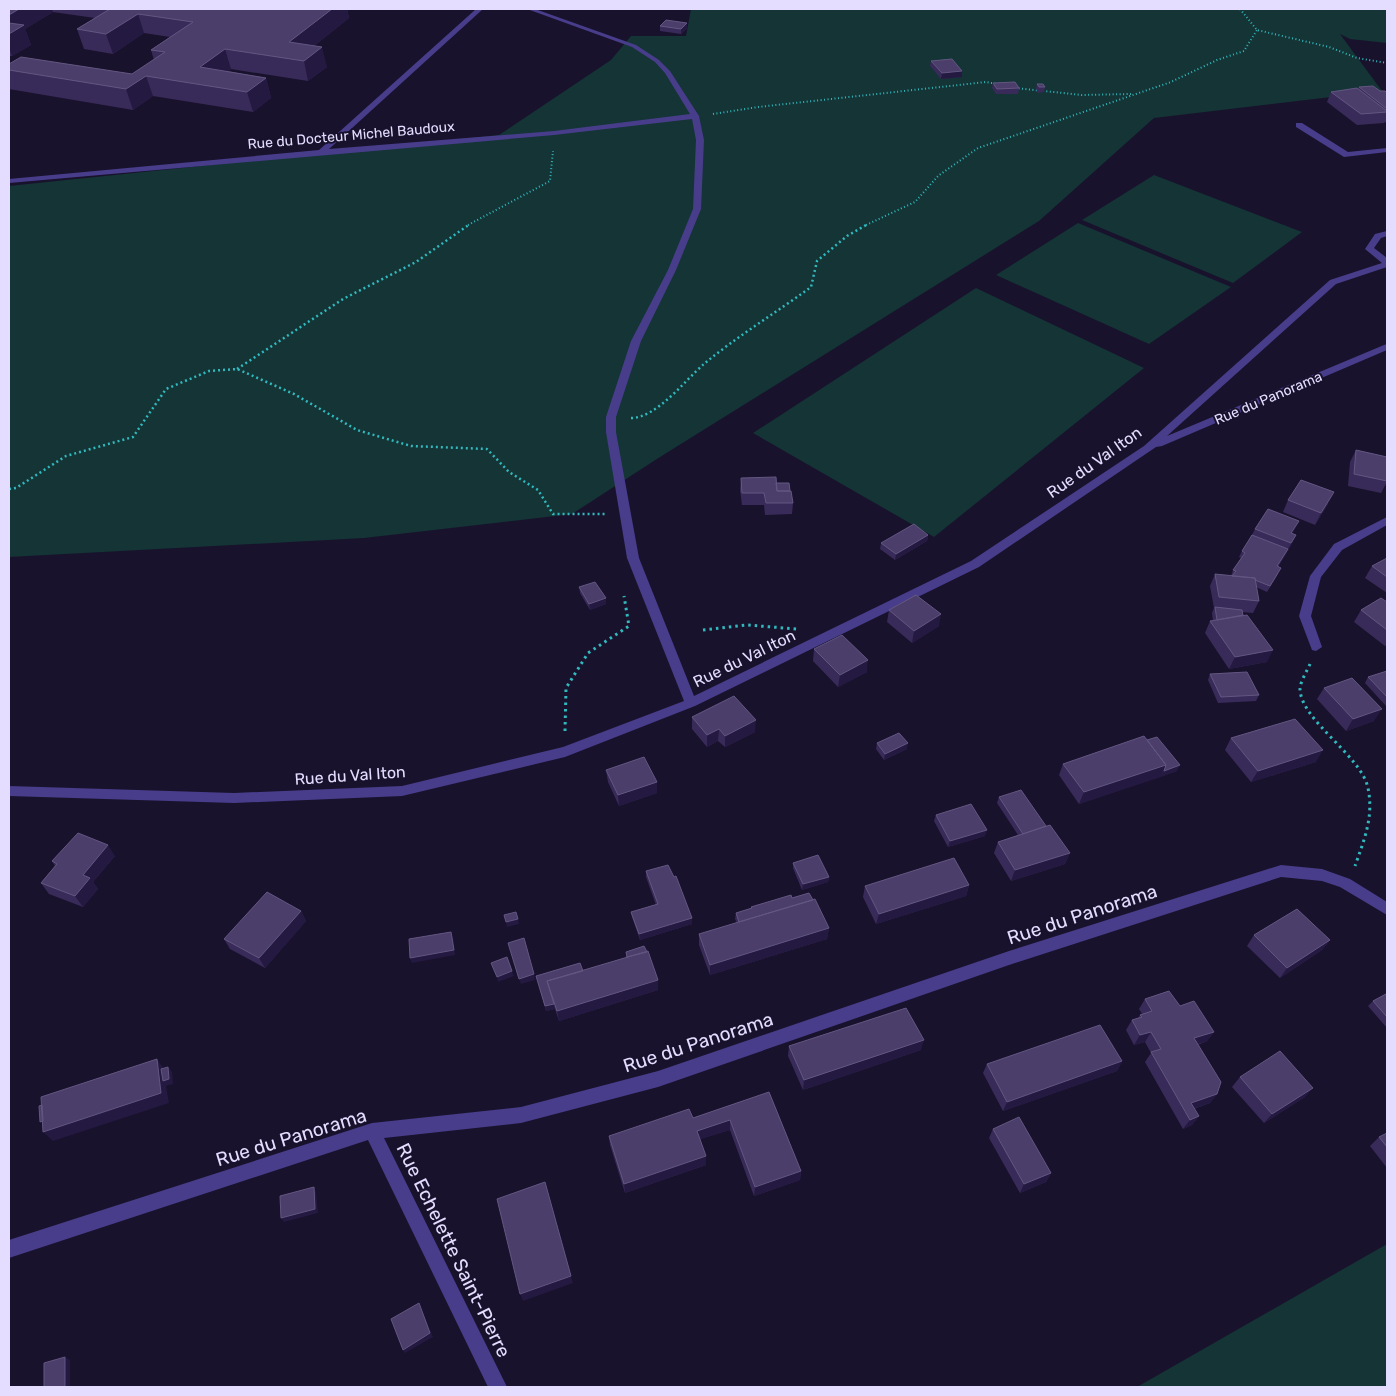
<svg xmlns="http://www.w3.org/2000/svg" width="1396" height="1396" font-family="Rubik,sans-serif">
<rect width="100%" height="100%" fill="#19122c"/>
<path fill="#143436" d="M691 9H1387V43L1350 39 1340 34 1382 91 1154 118 1039 221 660 457 572 514 364 538 9 557V186L499 135 611 60 631 36H686Z
M1154 175 1302 232 1233 283 1082 220Z
M1078 223 1231 287 1149 344 996 275Z
M976 288 1144 368 934 537 753 433Z
M1387 1244V1387H1137Z"/>
<g fill="none" stroke-linecap="round" stroke-linejoin="round">
<path stroke="#31b9be" stroke-width="2" stroke-dasharray="1 2.5" stroke-linecap="butt" d="M1240 9 1257 30 1329 47 1357 58 1387 63
M1015 88 1082 95 1131 94
M713 114 758 107 986 82 997 84
M468 225 550 181 553 151
M866 225 915 202 938 176 978 148 1171 82 1217 60 1244 51 1257 30"/>
<path stroke="#31b9be" stroke-width="2.5" stroke-dasharray="2 3" stroke-linecap="butt" d="M237 369 343 299 416 262 470 224
M631 418C657 418 685 380 704 364 736 337 777 312 811 287L817 261 847 236 868 224
M9 489 16 488 66 456 133 437 166 389 209 371 237 369 294 394 357 430 411 446 487 449 509 472 538 490 553 514H605"/>
<path stroke="#31b9be" stroke-width="3" stroke-dasharray="2.5 4" stroke-linecap="butt" d="M703 630 747 625 797 629
M1310 664C1307 671 1300 682 1300 689 1301 721 1361 755 1368 788 1374 817 1364 840 1355 866
M565 731 566 688 588 653 629 626 624 596"/>
<path fill="#483d8b" fill-rule="evenodd" d="M476 9H483L329 149 554 131 690 114 665 73 655 62 632 47 527 9H535L636 45 659 60 670 71 699 116 704 140 701 209 676 270 641 341 616 417V432L639 558 694 696 971 561 1144 446 1330 280 1382 263 1365 249 1375 234 1387 231V236L1381 238 1374 248 1387 258V267L1336 284 1167 436 1384 345 1387 344V350L1162 446 1156 447 979 567 695 706 565 757 402 796 234 803 9 796V786L234 793 402 786 563 747 684 701 627 558 606 432V417L631 341 668 270 693 209 696 140 692 119 554 135 9 183V179L319 150Z
M1296 123H1302L1348 152 1387 148V152L1344 157 1296 127Z
M1387 517V525L1342 550 1321 577 1311 616 1322 647 1316 651 1312 650 1299 616 1310 576 1334 544Z
M1281 865 1322 869 1350 879 1387 902V915L1340 887 1322 881 1281 877 1009 965 658 1087 521 1123 384 1138 507 1387H488L368 1140 9 1258V1240L372 1123 521 1107 658 1071 1009 951Z"/>
</g>
<path fill="#392b59" d="M9 9H347L349 18 314 46 327 67 308 81 231 69 228 71 266 78 271 98 253 112 153 96 133 110 9 89V64L132 74 154 60 151 50 170 37 144 33 113 54 84 49 77 29 95 18 53 12 25 29 31 45 12 56H9Z
M687 23V28L681 34 660 31V26Z
M931 61 962 77 941 79 930 66Z
M993 83 1019 88 1018 94H996L992 88Z
M1037 84 1045 87 1044 92 1038 93 1036 89Z
M1359 87 1387 93V123L1385 122 1384 123 1357 125 1327 102 1331 92 1358 89Z
M1356 450 1387 457V482L1381 493 1348 486 1350 462Z
M741 478 776 483 790 491 793 503 792 514 765 515 764 505H742L740 490Z
M1288 500 1328 504 1315 525 1283 512Z
M1255 529 1293 534 1296 535 1290 547 1278 567V574L1267 592 1256 587 1259 601 1253 613 1242 612 1243 615 1267 662 1229 669 1205 633 1210 621H1213L1212 613 1214 608 1210 586 1215 574 1231 576 1233 570 1241 558 1239 557 1242 551 1252 535Z
M928 535 927 541 895 560 880 549 881 543Z
M1387 558V593L1365 578 1372 566Z
M579 587 606 604 590 610 580 593Z
M1387 602V645L1385 646 1354 622 1361 610Z
M889 610 939 626 912 643 887 622Z
M814 649 867 672 838 687 813 661Z
M1387 671V707L1365 683 1368 677Z
M1210 674 1259 695 1256 701 1218 703 1208 680Z
M1324 688 1374 721 1346 731 1317 699Z
M692 717 755 732 725 747 718 741 707 747 692 729Z
M1231 738 1316 762 1251 782 1225 750Z
M1147 740 1177 771 1079 804 1059 775 1063 764Z
M877 743 907 749 884 760 876 749Z
M606 770 657 782V793L619 806 608 782Z
M999 797 1046 826 1070 853 1065 864 1011 881 994 853 998 842 1018 835 997 803Z
M936 815 985 836 948 847 934 821Z
M115 856 93 882 98 889 83 907 49 894 41 883 55 866 52 861Z
M793 863 829 877 828 882 802 890 793 868Z
M646 871 692 918V924L640 940 632 917 631 912 656 905 646 877Z
M969 885 966 896 876 924 863 897 865 886Z
M792 898 813 900 829 928 827 939 710 975 699 945V934L737 923 735 919 736 913 751 909V907Z
M301 911 306 921 265 968 230 949 224 939Z
M1254 935 1330 940 1322 950 1280 978 1247 946Z
M626 952 658 980V990L559 1021 555 1009 546 1011 536 976 583 971 626 958Z
M1387 993V1028L1368 1006 1373 1001Z
M1145 999 1180 1006 1214 1032 1207 1041 1198 1045 1217 1094 1210 1103 1194 1109 1199 1116 1192 1125 1183 1129 1145 1062 1151 1053 1145 1042 1134 1045 1126 1030 1132 1020 1138 1018 1140 1015 1142 1014 1139 1009Z
M789 1046 921 1050 803 1090 788 1056Z
M1122 1061 1117 1071 1003 1111 983 1073 987 1064Z
M1240 1077 1305 1097 1264 1123 1232 1087Z
M769 1092 801 1171 800 1180 754 1196 730 1130 700 1139 706 1156V1165L625 1193 610 1145 609 1136 693 1118Z
M993 1129 1051 1173 1046 1182 1020 1193 989 1138Z
M1387 1133V1168L1370 1146 1379 1137Z"/>
<path fill="#241940" d="M19 9H52L53 12 25 29 31 45 12 56 9 48V15Z
M332 9H347L349 18 296 60 289 42Z
M138 14 144 33 113 54 106 34Z
M687 23V28L681 34V29Z
M322 47 327 67 308 81 304 61Z
M225 49 231 69 208 86 200 67Z
M962 71V77L941 79 942 73Z
M146 76 153 96 133 110 126 89Z
M266 78 271 98 253 112 247 92Z
M1334 492 1328 504 1315 525 1321 513Z
M1299 521 1293 533 1287 542 1291 533Z
M928 535 927 541 895 560 896 554Z
M1296 535 1290 547 1274 572 1277 566 1288 549Z
M606 598V604L590 610 589 604Z
M941 614 939 626 912 643 914 631Z
M1273 650 1267 662 1229 669 1235 657Z
M868 660 867 672 838 687 840 675Z
M1382 709 1374 721 1346 731 1353 719Z
M756 720 755 732 725 747V736Z
M719 729 718 741 707 747V735Z
M908 743 907 749 884 760 885 754Z
M1323 750 1316 762 1251 782 1258 771Z
M1166 765 1161 777 1079 804 1084 792Z
M1180 765 1177 771 1161 777 1164 771Z
M657 782V793L619 806 618 795Z
M987 830 985 836 948 847 950 841Z
M108 845 115 856 93 882 98 889 83 907 75 896 83 875Z
M1070 853 1065 864 1011 881 1015 870Z
M829 877 828 882 802 890 803 884Z
M969 885 966 896 876 924 879 914Z
M301 911 306 921 265 968 259 958Z
M692 918V924L640 940 639 934Z
M518 919 519 924 507 927 506 922Z
M829 928 827 939 710 975V965Z
M451 932 453 937 455 955 412 963 410 958Z
M1330 940 1322 950 1280 978 1287 968Z
M512 971 514 976 498 982 497 977Z
M534 974 535 980 521 984 519 979Z
M658 980V990L559 1021 557 1011Z
M554 1004 555 1009 546 1011 545 1006Z
M1151 1032 1145 1042 1134 1045 1140 1035Z
M1214 1032 1207 1041 1187 1048 1194 1038Z
M924 1040 921 1050 803 1090 804 1080Z
M157 1059 164 1069 168 1067 172 1072 173 1084 166 1086 169 1103 53 1141 43 1132Z
M1122 1061 1117 1071 1003 1111 1007 1102Z
M1313 1088 1305 1097 1264 1123 1272 1114Z
M1217 1094 1210 1103 1184 1112 1191 1103Z
M1199 1116 1192 1125 1183 1129 1190 1120Z
M730 1120V1130L697 1140V1131Z
M706 1156V1165L625 1193 624 1184Z
M801 1171 800 1180 754 1196 755 1187Z
M1051 1173 1046 1182 1020 1193 1024 1184Z
M314 1187 316 1192 318 1213 284 1222 281 1218Z
M571 1276 573 1283 523 1301 520 1294Z
M419 1303 433 1337 405 1353 403 1350Z
M65 1357 70 1360V1387H65Z"/>
<path fill="#4b3e6b" stroke="#635782" d="M9 9H19L9 15Z
M110 9H332L289 42 322 47 304 61 225 49 200 67 266 78 247 92 146 76 126 89 9 70V64L21 57 132 74 165 52 151 50 193 22 138 14 106 34 77 29Z
M666 20 687 23 681 29 660 26Z
M9 23 24 25 9 34Z
M952 59 962 71 942 73 931 61Z
M1015 82 1019 88 997 89 993 83Z
M1037 84H1043L1045 87H1039Z
M1373 86 1380 91H1385L1387 93V109L1359 87Z
M1357 88 1387 111V112L1361 114 1331 92Z
M1356 450 1387 457V481L1354 474Z
M776 477 777 491H791L793 503H766L764 493H742L741 478Z
M1301 480 1334 492 1321 513 1288 500Z
M776 483H789L790 491H777Z
M1268 509 1299 521 1291 533 1296 535 1291 543 1255 529Z
M914 524 928 535 896 554 881 543Z
M1252 535 1288 549 1277 566 1281 568 1270 586 1255 580V578L1232 576 1236 571 1233 570 1245 553 1242 551Z
M1387 558V577L1372 566Z
M1215 574 1255 578 1259 601 1219 597Z
M595 582 606 598 589 604 579 587Z
M916 595 941 614 914 631 889 610Z
M1381 598 1387 602V630L1361 610Z
M1215 607 1242 610 1243 615 1217 620Z
M1247 615 1273 650 1235 657 1210 621Z
M842 635 868 660 840 675 814 649Z
M1387 671V697L1368 677Z
M1247 672 1259 695 1221 697 1210 674Z
M1352 678 1382 709 1353 719 1324 688Z
M734 696 756 720 725 736 719 729 707 735 692 717Z
M1295 719 1323 750 1258 771 1231 738Z
M899 733 908 743 885 754 877 743Z
M1144 736 1166 765 1084 792 1063 764Z
M1157 737 1180 765 1164 771 1166 765 1147 740Z
M644 757 657 782 618 795 606 770Z
M1021 790 1046 826 1023 834 999 797Z
M971 804 987 830 950 841 936 815Z
M1050 825 1070 853 1015 870 998 842Z
M78 833 108 845 83 875 90 878 75 896 41 883 57 864 52 861Z
M818 855 829 877 803 884 793 863Z
M954 858 969 885 879 914 865 886Z
M668 865 674 877 676 876 692 918 639 934 631 912 658 904 646 871Z
M267 892 301 911 259 958 224 939Z
M809 893 813 900 739 922 736 913 752 908 751 907 791 895 792 898Z
M815 899 829 928 710 965 699 934Z
M1297 909 1330 940 1287 968 1254 935Z
M516 912 518 919 506 922 504 915Z
M451 932 454 950 410 958 409 939Z
M524 938 534 974 519 979 508 943Z
M644 946 647 952 627 957 626 952Z
M648 951 658 980 557 1011 547 981Z
M507 957 512 971 497 977 491 963Z
M580 963 583 971 547 981 554 1004 545 1006 536 976Z
M1169 991 1180 1006 1194 1001 1214 1032 1194 1038 1221 1082 1217 1094 1191 1103 1199 1116 1190 1120 1151 1052 1161 1049 1151 1032 1140 1035 1132 1020 1142 1017 1140 1015 1152 1011 1145 999Z
M1386 994 1387 995V1017L1373 1001Z
M906 1008 924 1040 804 1080 789 1046Z
M1100 1025 1122 1061 1007 1102 987 1064Z
M1280 1051 1313 1088 1272 1114 1240 1077Z
M157 1059 161 1093 43 1132 41 1097Z
M168 1067 169 1079 163 1081 161 1069Z
M769 1092 801 1171 755 1187 730 1120 697 1131 706 1156 624 1184 609 1136 689 1109 693 1118Z
M42 1105 43 1121 40 1122 39 1106Z
M1019 1117 1051 1173 1024 1184 993 1129Z
M1387 1133V1147L1379 1137Z
M545 1182 571 1276 520 1294 497 1199Z
M314 1187 315 1209 281 1218 280 1196Z
M419 1303 430 1333 403 1350 391 1319Z
M65 1357V1387H44V1363Z"/>
<g text-anchor="middle" stroke-width="4" stroke-linejoin="round" paint-order="stroke">
<g font-size="14" fill="#e4ddff" stroke="#19122c">
<text transform="translate(351 135) rotate(-5)" y="5">Rue du Docteur Michel Baudoux</text>
<text transform="translate(1268 398) rotate(-23)" y="5">Rue du Panorama</text>
</g>
<g font-size="16" fill="#e4ddff" stroke="#19122c">
<text transform="translate(1094 462) rotate(-35)" y="6">Rue du Val Iton</text>
<text transform="translate(744 658) rotate(-26)" y="6">Rue du Val Iton</text>
<text transform="translate(350 775) rotate(-4)" y="6">Rue du Val Iton</text>
</g>
<g font-size="19" fill="#e4ddff" stroke="#19122c">
<text transform="translate(1082 914) rotate(-18)" y="7">Rue du Panorama</text>
<text transform="translate(698 1042) rotate(-18)" y="7">Rue du Panorama</text>
<text transform="translate(291 1137) rotate(-17)" y="7">Rue du Panorama</text>
<text transform="translate(454 1250) rotate(64)" y="7">Rue Echelette Saint-Pierre</text>
</g>
</g>
<rect width="1396" height="1396" fill="none" stroke="#e4ddff" stroke-width="20"/>
</svg>
